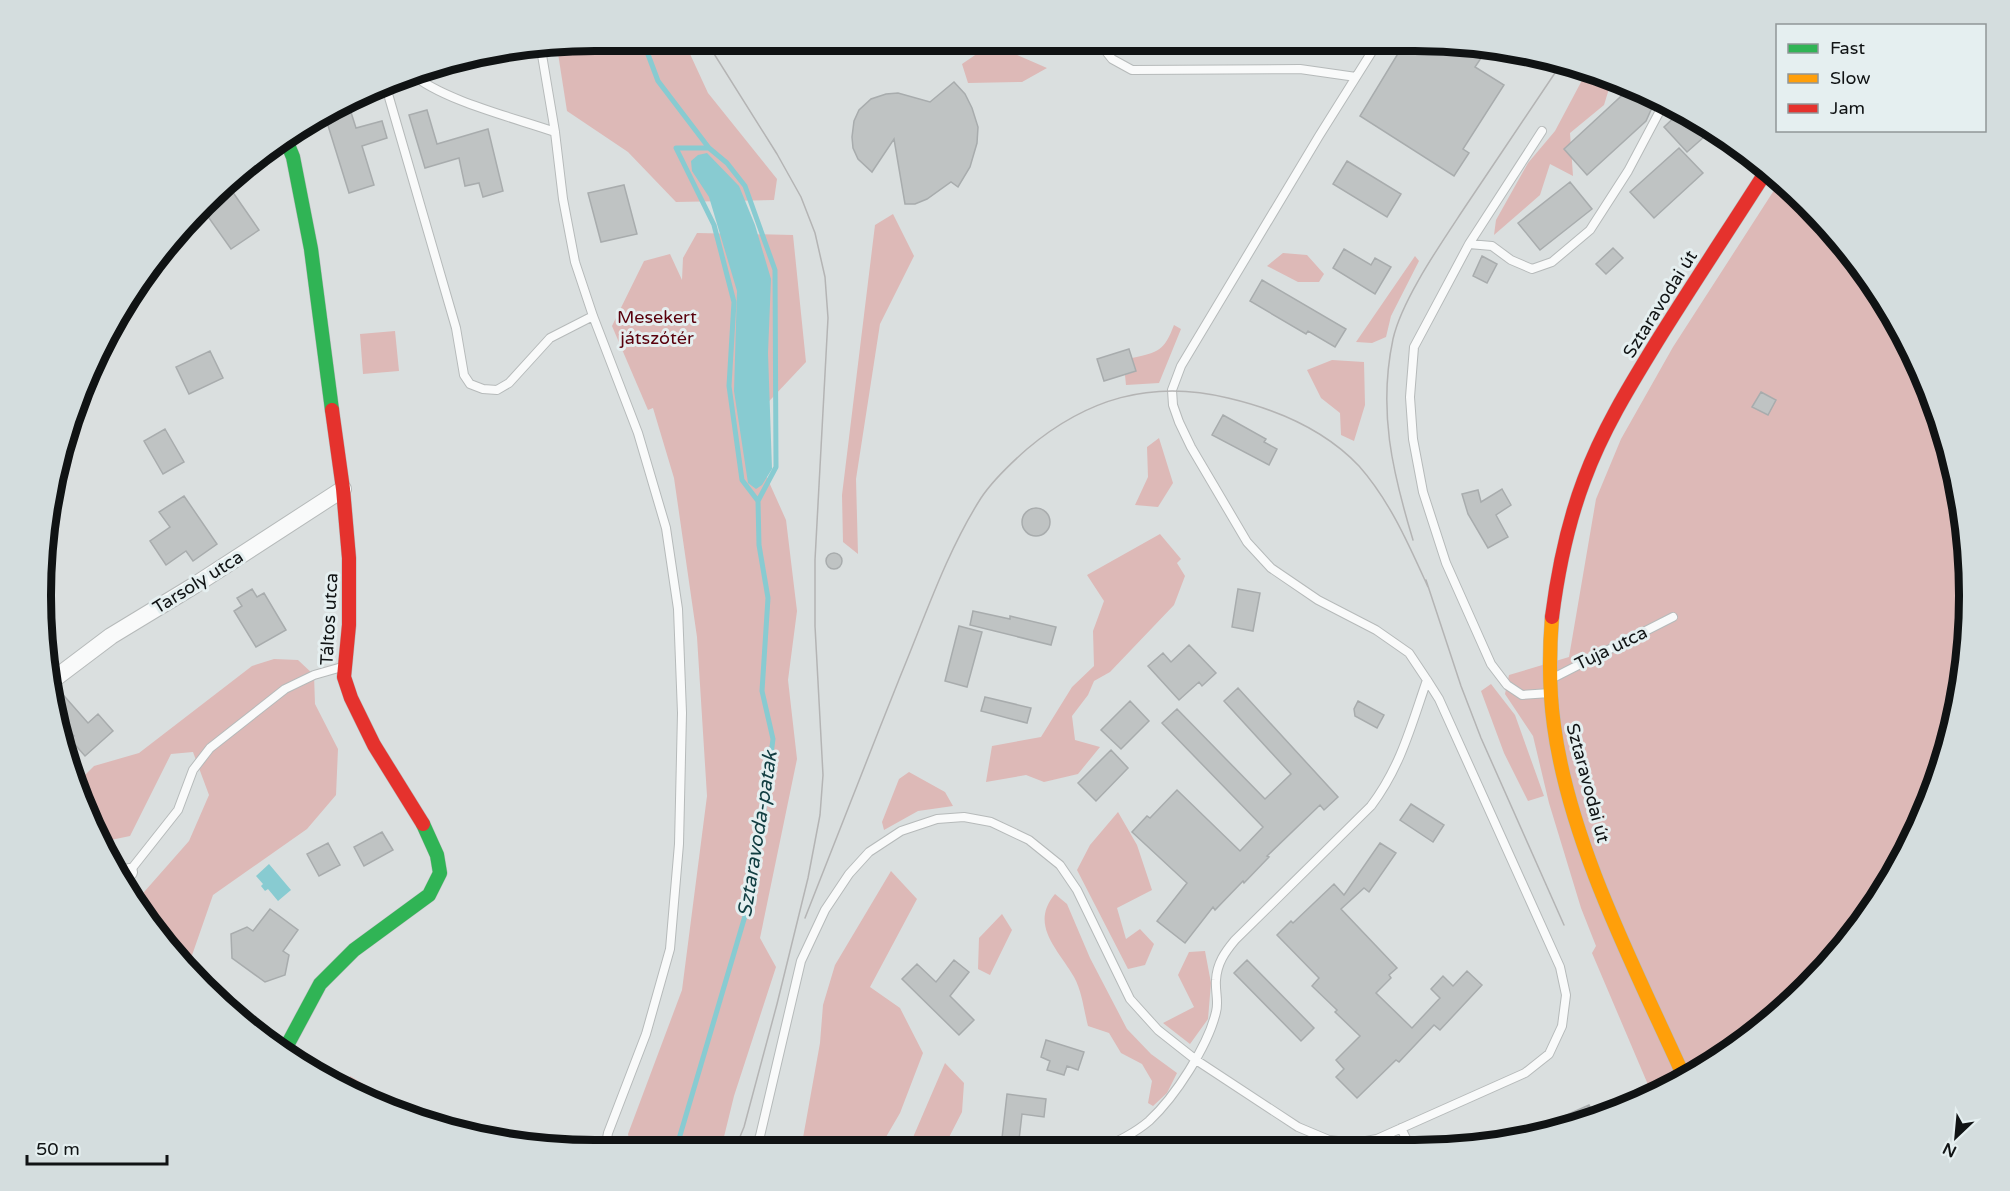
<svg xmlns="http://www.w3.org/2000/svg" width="2010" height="1191" font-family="'Varela Round',sans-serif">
<rect width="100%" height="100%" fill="#dadfdf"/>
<path fill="#ddb9b7" d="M596 41H684L708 93 777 179 774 200 676 202 628 152 567 111 557 47Z
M981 51 1015 54 1047 68 1022 82 968 83 962 64Z
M1588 69 1612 79 1604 105 1570 133 1573 176 1550 164 1540 195 1494 235 1496 220 1528 163 1555 131Z
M1780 181 1807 203 1876 287 1927 383 1959 492 1969 596 1959 704 1927 808 1876 904 1781 1013 1692 1076 1652 1094 1592 953 1596 946 1581 908 1549 803 1533 736 1505 694 1509 675 1569 657 1596 499 1621 439 1673 347Z
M893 214 914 256 880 324 856 479 858 554 843 542 842 495 875 225Z
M697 233 793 235 806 362 758 413 760 462 786 520 797 611 788 680 797 759 760 938 776 967 734 1096 721 1149H631L628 1134 682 990 707 796 697 637 674 478 653 408 648 410 612 326 644 261 670 254 682 280 683 258Z
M1283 253 1307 255 1324 274 1319 282H1298L1267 266Z
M1415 256 1419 261 1391 316 1386 337 1372 343 1356 342Z
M1174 325 1181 329 1159 383 1126 385 1125 375 1136 371 1132 358C1159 352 1164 351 1174 325Z
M395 331 399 371 363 374 360 334Z
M1332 360 1364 362 1365 405 1354 441 1341 435 1340 413 1321 398 1307 370Z
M1159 438 1173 483 1158 507 1135 505 1148 477 1147 447Z
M1160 534 1181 559 1177 563 1185 576 1174 605 1110 672 1094 681 1088 695 1072 716 1075 740 1100 747 1078 774 1044 782 1026 775 986 782 992 746 1041 737 1072 687 1094 666 1093 631 1104 601 1087 575Z
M274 659 298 660 314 675 315 704 338 749 336 795 307 829 213 895 190 961 196 972 155 933 137 900 189 841 209 795 193 752 171 754 130 836 106 841 77 787V783L94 766 139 753 252 666Z
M1491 684 1515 715 1544 796 1528 801 1504 753 1481 691Z
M909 772 945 792 953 806 918 811 884 830 882 822 899 779Z
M1118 812 1137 845 1152 890 1117 908 1126 939 1140 929 1154 944 1145 965 1128 969 1077 870 1090 845Z
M891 871 917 899 870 987 900 1008 923 1053 900 1113 879 1149H801L820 1043 823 1005 835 965Z
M1055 894 1067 904 1090 958 1127 1029 1151 1054 1177 1073 1167 1093 1153 1106 1148 1103 1152 1081 1142 1064 1121 1053 1109 1033 1088 1026C1084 1011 1082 991 1074 977 1058 949 1029 925 1055 894Z
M1002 914 1012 930 990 975 978 969 979 938Z
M1205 951 1211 983 1208 1019 1190 1044 1163 1023 1194 1007 1178 975 1189 952Z
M945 1063 964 1083 962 1112 943 1149H908Z
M350 1076 431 1124 417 1121 349 1088Z"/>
<path fill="#88cbd1" d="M707 153 739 186 755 225 771 279 768 353 772 469 762 485 756 489 748 483 734 391 737 291 709 197 692 171 691 161 698 155Z
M269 864 291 890 278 901 268 889 265 891 261 886 263 884 256 876Z"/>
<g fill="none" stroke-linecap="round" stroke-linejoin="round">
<path stroke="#88cbd1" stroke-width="5" d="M643 41 658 81 709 148H676L714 225 734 302 729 386 742 480 758 501 759 545 768 598 762 691 773 739 763 817 745 916 676 1149
M709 148 727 163 745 186 775 270 776 467 758 501"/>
</g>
<path fill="#bfc3c3" stroke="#a8acad" stroke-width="1.5" d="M1405 42H1435L1450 51 1456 43 1487 49 1475 67 1504 85 1463 149 1469 153 1454 176 1360 116Z
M954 82 965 94 972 108 978 127 977 143 970 167 958 187 951 182 927 199 915 204H905L894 139 872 172 858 159 853 148 852 137 854 121 859 110 871 99 886 94 898 93 930 102Z
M1630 88 1655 101 1646 121 1587 175 1564 149Z
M349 106 356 128 382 121 387 138 362 146 374 185 349 193 326 119Z
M427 110 437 144 488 129 503 191 483 197 479 183 465 186 459 158 425 168 409 115Z
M1679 113 1713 129 1687 152 1664 127Z
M1679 148 1703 173 1654 218 1630 192Z
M1347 161 1401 194 1387 217 1333 184Z
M1570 182 1592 209 1540 250 1518 223Z
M624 185 637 234 601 242 588 193Z
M232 191 259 230 231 249 204 211Z
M1613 248 1623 258 1606 274 1596 264Z
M1344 249 1371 265 1375 258 1391 267 1375 294 1333 268Z
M1482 256 1497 264 1487 283 1473 276Z
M1262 280 1346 329 1335 347 1308 331 1306 334 1250 301Z
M1129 349 1136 371 1104 381 1097 359Z
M210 351 223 378 189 394 176 367Z
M1761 392 1776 400 1768 415 1752 407Z
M1223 415 1266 439 1264 442 1277 449 1269 465 1212 435Z
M165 429 184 462 163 474 144 441Z
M1502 489 1511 505 1496 515 1508 537 1488 548 1468 514 1462 494 1478 490 1481 502Z
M184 496 217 544 193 561 186 551 166 565 150 541 170 527 159 512Z
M1022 522a14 14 0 1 1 28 0a14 14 0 1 1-28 0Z
M826 561a8 8 0 1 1 16 0a8 8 0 1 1-16 0Z
M252 589 257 597 264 593 286 630 256 647 234 611 242 606 237 598Z
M1238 589 1260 593 1253 631 1232 627Z
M973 611 1010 619V616L1056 627 1051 645 970 625Z
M959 626 982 632 967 687 945 681Z
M1189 645 1216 673 1202 686 1199 682 1179 700 1148 666 1163 653 1171 662Z
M1238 688 1338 797 1324 810 1320 805 1267 856 1269 857 1244 883 1243 881 1215 910 1213 907 1185 943 1157 921 1187 883 1132 832 1147 816 1150 818 1177 790 1240 851 1263 827 1162 723 1177 709 1265 799 1291 774 1224 701Z
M56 689H58L88 723 98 714 113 731 85 756 70 739 74 736 61 721Z
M985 697 1031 708 1027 723 981 711Z
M1130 701 1149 721 1121 749 1101 730Z
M1358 701 1384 715 1377 728 1355 716 1354 709Z
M1111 750 1128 768 1096 801 1078 783Z
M1411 804 1444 825 1433 842 1400 820Z
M382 832 393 850 364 866 354 847Z
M328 843 340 865 319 876 307 854Z
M1380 843 1396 853 1369 892 1364 888 1341 909 1397 968 1389 975 1391 978 1376 993 1412 1028 1440 998 1431 989 1443 976 1453 986 1467 971 1482 985 1440 1030 1434 1025 1399 1062 1396 1060 1357 1098 1336 1077 1344 1069 1336 1060 1360 1036 1335 1012 1337 1010 1312 986 1319 978 1277 935 1291 921 1293 923 1334 884 1344 895Z
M270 909 298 930 283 951 289 955 285 975 265 982 232 958 231 934 247 927 253 931Z
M954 960 969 972 950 996 974 1020 959 1035 902 979 917 964 936 982Z
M1247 960 1314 1028 1301 1041 1234 973Z
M1046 1040 1084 1052 1078 1070 1067 1066 1064 1075 1047 1070 1050 1061 1041 1057Z
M1007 1094 1046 1099 1044 1117 1022 1114 1019 1140 1002 1138Z
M1589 1105 1596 1120 1546 1130 1544 1125Z"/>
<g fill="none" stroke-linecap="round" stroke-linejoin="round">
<g stroke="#b6baba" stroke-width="10">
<path id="lane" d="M1105 41 1104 49 1112 59 1132 70 1300 69 1356 77
M541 49 555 132 563 199 575 262 593 316 638 433 666 528 678 609 682 713 679 844 670 949 646 1034 608 1133 605 1149
M411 73C441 100 515 118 555 132
M386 87 456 328 464 375 470 384 483 389 497 390 509 383 550 338 593 316
M1469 244 1542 131
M1553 678 1673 617
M1550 693 1522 695 1507 685 1491 664 1446 563 1423 492 1413 439 1410 397 1414 347 1469 244 1492 246 1511 260 1532 269 1552 262 1590 230 1628 171 1663 105
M129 872 178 810 193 770 210 748 285 689 314 675 342 667
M1401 1128 1411 1149
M754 1149 760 1136 801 961 825 910 849 874 869 852 901 831 937 819 964 817 991 822 1029 840 1060 865 1077 890 1130 999 1158 1030 1196 1060 1298 1127 1329 1140 1355 1143 1377 1139 1525 1073 1549 1054 1562 1026 1566 995 1560 967 1439 699 1427 680 1409 653 1376 630 1318 600 1271 568 1247 542 1191 447 1179 422 1173 405 1172 390 1181 366 1319 136 1378 42
M1101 1149C1118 1141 1135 1133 1149 1121 1175 1097 1208 1046 1216 1012 1219 1002 1215 991 1216 980 1217 963 1225 952 1235 940L1371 806C1401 766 1411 726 1427 680"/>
</g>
<g stroke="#b6baba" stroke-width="18">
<path id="street" d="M54 679 111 636 195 585 343 489
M124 876 129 872"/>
</g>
<g stroke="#b6baba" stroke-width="15">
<path id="fast" d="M286 140 293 157 311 249 332 410
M283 1053 320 984 354 950 429 895 440 873 437 855 423 824"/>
</g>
<g stroke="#b6baba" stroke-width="15">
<path id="slow" d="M1552 617C1549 654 1549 690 1554 726 1570 845 1636 970 1685 1079"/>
</g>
<g stroke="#b6baba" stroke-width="15">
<path id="jam" d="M332 410 343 489 349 558V625L344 677 351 698 374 745 423 824
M1552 617C1558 570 1567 525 1584 480 1602 431 1629 387 1656 343 1692 285 1730 228 1767 170"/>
</g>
<use href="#lane" stroke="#f9fafa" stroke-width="8"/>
<use href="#street" stroke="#f9fafa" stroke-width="16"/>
<use href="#fast" stroke="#30b455" stroke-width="14"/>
<use href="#slow" stroke="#ff9f0a" stroke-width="14"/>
<use href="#jam" stroke="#e5322d" stroke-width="14"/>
<path stroke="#b4b4b4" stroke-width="1.5" d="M706 41 777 154 801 197 815 233 825 277 828 318 815 560V626L823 775 820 815 808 878 777 1004 744 1127 735 1149
M1413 540C1392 471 1378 410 1393 339 1402 299 1442 242 1465 207 1497 159 1529 112 1561 64
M1426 580 1461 686 1481 738 1564 925
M805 918C837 837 868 757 900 677 925 617 946 553 981 498 993 480 1010 464 1027 449 1086 399 1151 379 1228 398 1275 409 1325 430 1359 466 1390 501 1409 545 1428 587"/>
</g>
<g text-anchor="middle" stroke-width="6" stroke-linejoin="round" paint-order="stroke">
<g font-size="18" fill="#101314" stroke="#e5eff0">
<text transform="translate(1660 304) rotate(-58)" y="6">Sztaravodai út</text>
<text transform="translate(198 582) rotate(-32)" y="6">Tarsoly utca</text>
<text transform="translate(329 619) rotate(-87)" y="6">Táltos utca</text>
<text transform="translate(1611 648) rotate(-26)" y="6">Tuja utca</text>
<text transform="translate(1588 783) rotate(75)" y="6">Sztaravodai út</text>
</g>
<g font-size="18" fill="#59000c" stroke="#e5eff0">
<text x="657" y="323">Mesekert<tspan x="657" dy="21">játszótér</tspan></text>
</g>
<g font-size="20" font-style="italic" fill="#113d41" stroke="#e5eff0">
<text transform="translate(757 834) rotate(-81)" y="7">Sztaravoda-patak</text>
</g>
</g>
<path d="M0 0H2010V1191H0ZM595 51H1415A544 544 0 0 1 1959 595V596A544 544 0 0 1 1415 1140H595A544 544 0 0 1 51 596V595A544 544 0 0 1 595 51Z" fill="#d4ddde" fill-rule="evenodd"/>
<path fill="none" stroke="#101314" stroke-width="8" d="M595 51H1415A544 544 0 0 1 1959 595V596A544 544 0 0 1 1415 1140H595A544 544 0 0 1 51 596V595A544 544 0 0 1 595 51Z"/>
<rect x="1776" y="24" width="210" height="108" fill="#e5eff0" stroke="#909798" stroke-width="1.5"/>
<rect x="1788" y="44" width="30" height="9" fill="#30b455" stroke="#909798" stroke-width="1.5"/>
<text x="1830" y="54" font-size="18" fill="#101314">Fast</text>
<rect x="1788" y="74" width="30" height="9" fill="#ff9f0a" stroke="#909798" stroke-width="1.5"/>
<text x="1830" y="84" font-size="18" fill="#101314">Slow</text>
<rect x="1788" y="104" width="30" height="9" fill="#e5322d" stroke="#909798" stroke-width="1.5"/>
<text x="1830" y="114" font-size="18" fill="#101314">Jam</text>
<g transform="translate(1956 1137) rotate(206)" stroke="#e5eff0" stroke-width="4.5" paint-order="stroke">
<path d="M0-4.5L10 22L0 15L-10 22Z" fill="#101314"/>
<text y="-9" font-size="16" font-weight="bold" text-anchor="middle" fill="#101314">N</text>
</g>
<path d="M27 1155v9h140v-9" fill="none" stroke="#101314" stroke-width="3"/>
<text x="36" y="1155" font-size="18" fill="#101314" stroke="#e5eff0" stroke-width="4.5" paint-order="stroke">50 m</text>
</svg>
